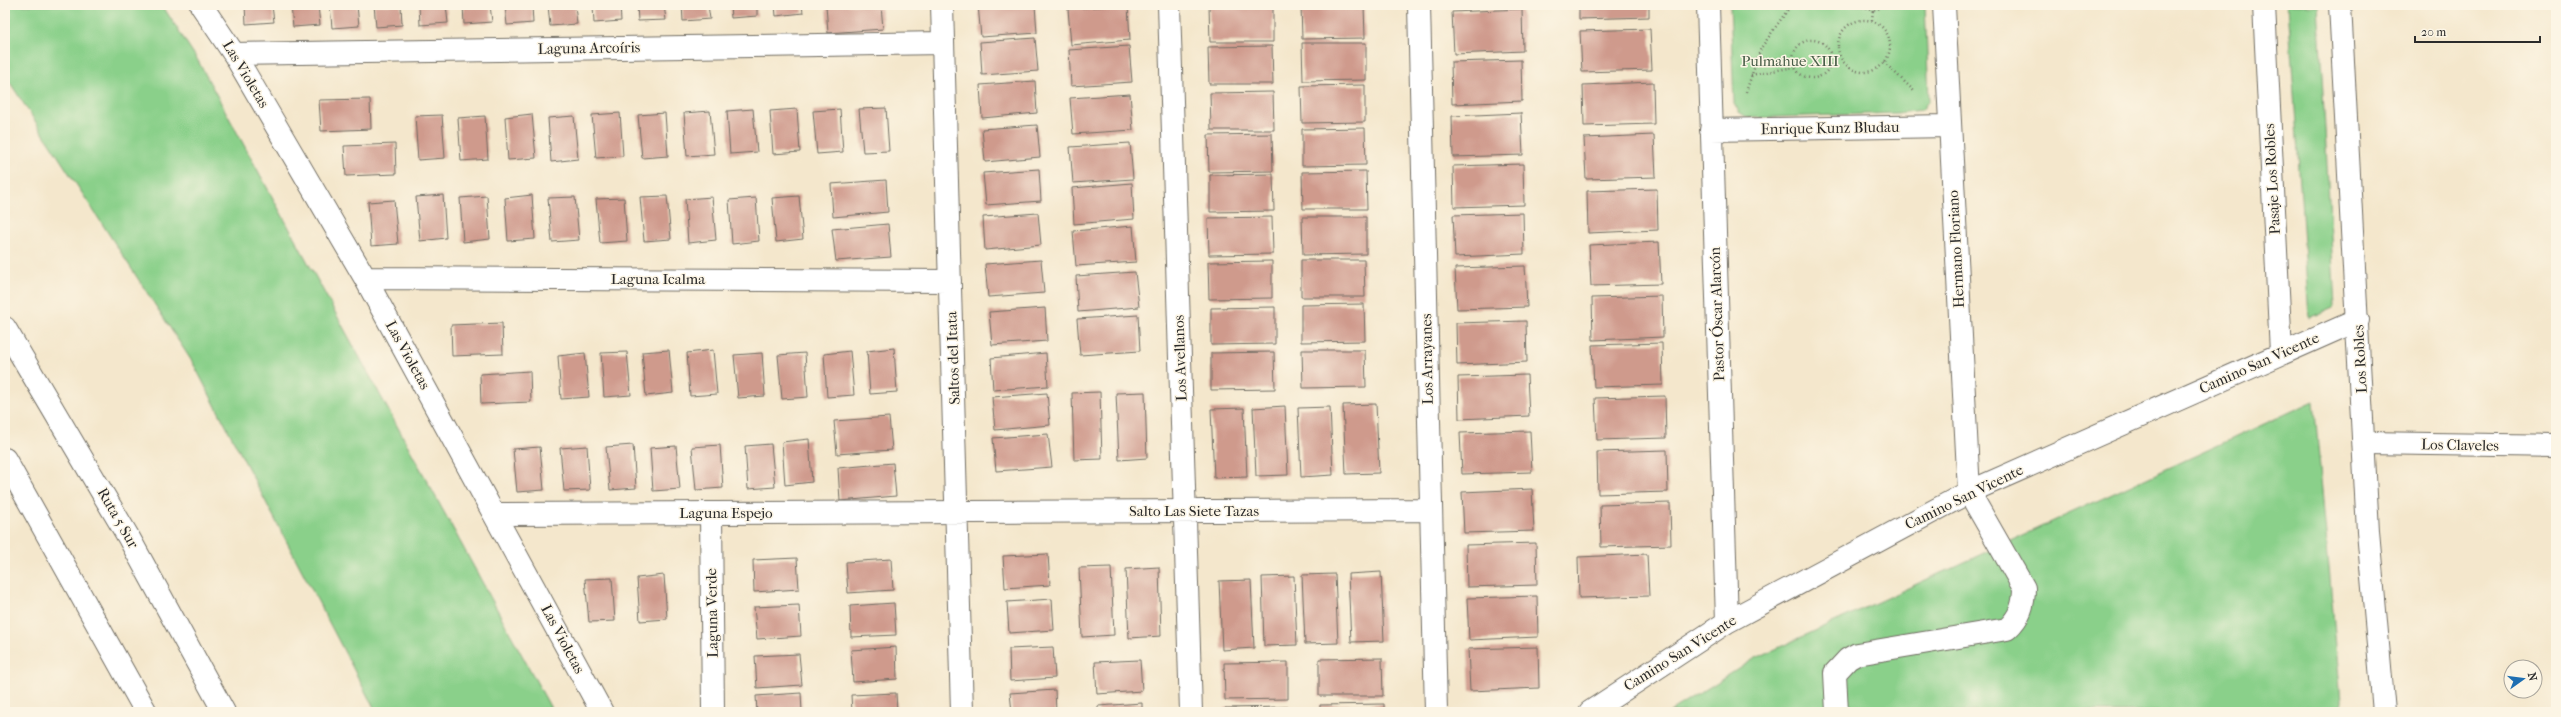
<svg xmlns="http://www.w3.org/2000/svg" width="2561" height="717" font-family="'IM FELL French Canon',serif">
<rect width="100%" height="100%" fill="#fcf5e5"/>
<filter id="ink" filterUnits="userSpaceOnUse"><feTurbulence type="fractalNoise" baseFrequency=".025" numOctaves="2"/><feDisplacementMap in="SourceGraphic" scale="8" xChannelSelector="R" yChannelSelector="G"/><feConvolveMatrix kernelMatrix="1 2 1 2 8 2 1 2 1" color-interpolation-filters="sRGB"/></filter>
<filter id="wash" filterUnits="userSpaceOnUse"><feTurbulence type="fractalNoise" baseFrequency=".012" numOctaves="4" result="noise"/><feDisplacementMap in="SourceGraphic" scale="16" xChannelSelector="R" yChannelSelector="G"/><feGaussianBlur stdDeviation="0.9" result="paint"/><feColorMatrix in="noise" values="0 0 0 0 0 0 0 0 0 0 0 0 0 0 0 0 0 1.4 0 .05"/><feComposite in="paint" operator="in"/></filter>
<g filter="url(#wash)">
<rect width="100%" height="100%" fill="#f4e7cc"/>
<path fill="#8ad08a" stroke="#5a7e5a" d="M5 5H162L197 59 553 712H376L193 363 5 75Z
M1730 5H1925L1929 100 1922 110 1897 113 1748 118 1739 112 1734 103Z
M2288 5H2318L2335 306 2309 318Z
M2314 401 2342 712H1670L1754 659Z"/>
<g id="blocks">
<path fill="#cf9a8c" d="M245 5H272L274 22 246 24Z
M291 5H318L320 25 293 27Z
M330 5H357L359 26 332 28Z
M374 5H401L402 25 376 27Z
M419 5H446L448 23 420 25Z
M463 5H490L492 22 464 24Z
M505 5H532L533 23 507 25Z
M548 5H575L577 24 550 26Z
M593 5H620L621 21 594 23Z
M637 5H664L666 20 638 21Z
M682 5H708L710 19 683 21Z
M730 5H757V16L731 18Z
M775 5H802L803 13 776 16Z
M826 5H881L883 29 828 33Z
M978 5H1035L1037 33 981 37Z
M1128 5 1130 40 1071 45 1068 9Z
M1273 5V42H1210L1209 6Z
M1301 5H1364L1365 38 1302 39Z
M1579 5H1649V17L1579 19Z
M1522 9 1523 51 1454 54 1452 12Z
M1650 29 1652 70 1582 72 1580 31Z
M1035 38 1038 71 982 75 980 42Z
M1302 43H1366V80L1303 81Z
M1129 46 1132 82 1071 86 1069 50Z
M1272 46 1273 84H1209L1208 47Z
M1521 60 1522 101 1452 104 1451 62Z
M1035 81 1037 113 982 118 980 85Z
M1653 82 1654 124 1584 126 1583 85Z
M1365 85V122L1302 123 1301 86Z
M1273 92 1274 130H1211L1210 93Z
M1130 94 1133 130 1073 134 1070 98Z
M370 99 371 129 321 131 319 100Z
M886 108 889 151 863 152 859 109Z
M753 109 757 152 730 154 727 111Z
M797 109 800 152 773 154 770 111Z
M840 109 843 152 817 154 813 111Z
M710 111 714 154 687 156 684 113Z
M620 113 623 156 596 158 592 115Z
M665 113 668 156 642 158 638 115Z
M1521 113 1523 155 1453 157 1452 116Z
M532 114 536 158 508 160 505 117Z
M442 115 445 158 418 160 415 116Z
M485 116 488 159 461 161 458 118Z
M574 116 578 159 551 162 548 118Z
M1037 125 1040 157 985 162 982 129Z
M1365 128 1366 165 1302 166V129Z
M1272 134 1273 171 1209 172 1208 135Z
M1654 135 1656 177 1586 179 1584 138Z
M1130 143 1133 179 1073 183 1070 147Z
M395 144 396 174 346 176 344 146Z
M1523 164 1524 205 1454 207 1453 166Z
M1039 169 1041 201 986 205 983 173Z
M1366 171 1367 209H1303L1302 172Z
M1273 174 1274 211 1210 212V175Z
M886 180 888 212 833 217 831 184Z
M1132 183 1134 219 1074 224 1072 188Z
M1657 189 1658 230 1588 233 1587 191Z
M443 195 446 238 420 241 416 197Z
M532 195 535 239 508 241 505 198Z
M487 196 490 239 463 242 460 198Z
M667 196 671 239 644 241 640 197Z
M799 196 803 239 776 242 772 198Z
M575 197 579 240 552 242 548 198Z
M712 197 716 240 688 243 685 199Z
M624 198 627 241 600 243 596 199Z
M756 198 759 241 732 244 729 200Z
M394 200 398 244 371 246 368 202Z
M1038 213 1041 245 985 250 983 217Z
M1523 213 1524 254 1455 257 1453 215Z
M1272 217 1273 254 1209 255 1208 218Z
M1302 217H1366V254L1303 255Z
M888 224 891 257 836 261 832 229Z
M1133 226 1136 262 1076 266 1073 231Z
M1659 242 1661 284 1591 286 1589 245Z
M1041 260 1044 293 988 297 985 264Z
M1301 260H1364L1365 297H1301Z
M1272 261V298L1209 299 1208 262Z
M1525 266 1527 307 1457 309 1455 268Z
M1135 272 1139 307 1078 312 1076 276Z
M1662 296 1663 337 1593 340 1592 298Z
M1364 304 1365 341 1301 342V305Z
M1275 307V344L1211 345V308Z
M1045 308 1047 341 992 345 989 312Z
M1138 315 1140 351 1080 355 1077 319Z
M1526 321 1527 362 1457 365 1456 323Z
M502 323 503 354 452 356 451 325Z
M1662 343 1663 385 1594 387 1592 345Z
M894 348 897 392 870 394 867 351Z
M669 350 673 393 646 396 642 352Z
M713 350 717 394 690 396 687 353Z
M1302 350H1365L1366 387 1303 388Z
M850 351 854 395 827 397 824 354Z
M627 352 631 395 604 397 601 353Z
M1274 352 1275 389 1211 390V353Z
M585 353 589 397 561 399 558 356Z
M762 353 765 396 738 398 734 355Z
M805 353 808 397 782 399 778 355Z
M1046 353 1048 386 993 390 991 358Z
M530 371 531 402 481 404 480 374Z
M1527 375 1529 416 1459 419 1458 377Z
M1100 392 1102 459 1074 460 1072 393Z
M1145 392 1147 458 1119 460 1116 393Z
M1047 393 1050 425 995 430 992 397Z
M1665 396 1666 438 1597 440 1595 398Z
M1376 404 1379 473 1346 474 1343 405Z
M1285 406 1288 475 1256 476 1253 408Z
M1330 407 1333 475 1301 477 1298 408Z
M1244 408 1247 477 1214 478 1211 409Z
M889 417 892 450 837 454 834 421Z
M1530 431 1532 472 1462 474 1460 433Z
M1048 434 1052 467 996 471 993 438Z
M809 439 812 482 785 485 782 442Z
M771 444 775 487 748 489 745 446Z
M633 445 636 488 610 490 606 447Z
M720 445 723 488 696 490 692 447Z
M587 446 590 490 564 491 560 448Z
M676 446 680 489 653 491 650 448Z
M540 447 544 490 517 492 513 449Z
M1667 450 1668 492 1598 494 1597 452Z
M893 463 896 496 840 501 838 468Z
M1532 489 1534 531 1464 533 1462 492Z
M1670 503 1671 545 1601 547 1600 505Z
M1536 543 1537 585 1467 587 1466 545Z
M1048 554 1050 585 1005 588 1003 556Z
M1647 554 1649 596 1579 598 1578 557Z
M797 558 799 589 754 592 753 560Z
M891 559 893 590 848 593 846 562Z
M1111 567 1114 635 1082 637 1079 568Z
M1159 567 1161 636 1129 638 1126 569Z
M1381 572 1384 641 1351 642 1348 574Z
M1335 574 1338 643 1305 644 1302 575Z
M664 575 667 619 640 621 637 578Z
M1294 576 1297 645 1264 646 1262 577Z
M612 578 615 621 589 622 585 579Z
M1251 580 1254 648 1222 650 1219 581Z
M1537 596 1538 637 1469 640 1467 598Z
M1052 599 1054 630 1009 633 1007 602Z
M894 603 896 635 851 637 850 606Z
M799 605 801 636 757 639 754 607Z
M896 647 897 679 853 682 851 650Z
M1053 647 1055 678 1010 681 1009 649Z
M1538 647 1539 688 1470 691 1468 649Z
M799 654 802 685 757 688 755 656Z
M1382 658 1383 696H1319V659Z
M1140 660 1142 691 1097 694 1095 662Z
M1288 662V699L1225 700 1224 663Z
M1055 690 1056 712H1012L1010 693Z
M801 693 802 712H757L756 696Z
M896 693 897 712H852L851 695Z
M1142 703V712H1098V706Z
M1384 704V712H1320V705Z
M1288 707V712H1225V708Z"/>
</g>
</g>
<g filter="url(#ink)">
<use href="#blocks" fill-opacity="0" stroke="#716d63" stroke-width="1"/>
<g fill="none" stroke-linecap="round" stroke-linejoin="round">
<g stroke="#716d63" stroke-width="24">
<path id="service" d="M1837 712 1835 673 1848 659 1857 654 2007 629C2020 617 2024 605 2024 588L1969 492"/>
</g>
<g stroke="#716d63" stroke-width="24">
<path id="minor" d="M201 5 234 54 365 278 602 712
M942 5 962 712
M1169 5 1191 712
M1419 5 1436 712
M1708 5 1727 622
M1944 5 1969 492
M2264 5 2281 353
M234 54 943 43
M1711 130 1950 126
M365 278 950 281
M2365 443 2556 446
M711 513 713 712
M495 514 1430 510
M1590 712 1727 622 1969 492 2358 320"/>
</g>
<g stroke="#716d63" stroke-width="24">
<path id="tertiary" d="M2340 5 2368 532 2384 712"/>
</g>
<g stroke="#716d63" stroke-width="24">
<path id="motorway" d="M5 328 129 538 224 712
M5 459 146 712"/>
</g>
<path stroke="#716d63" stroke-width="2.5" stroke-dasharray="1 3" stroke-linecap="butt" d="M1859 5C1867 10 1876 12 1884 5
M1838 46a26 26 0 1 1 52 0a26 26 0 1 1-52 0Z
M1872 20 1873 10
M1793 59a19 19 0 1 1 38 0a19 19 0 1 1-38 0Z
M1884 62 1914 91
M1751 75 1794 67
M1746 92 1761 48 1791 5"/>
<use href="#service" stroke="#fff" stroke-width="22"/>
<use href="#minor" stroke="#fff" stroke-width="22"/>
<use href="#tertiary" stroke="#fff" stroke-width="22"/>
<use href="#motorway" stroke="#fff" stroke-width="22"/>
</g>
</g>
<g text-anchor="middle" stroke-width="3" stroke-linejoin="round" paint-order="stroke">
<g font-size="15" fill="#2b2b2b" stroke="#fcf5e5">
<text transform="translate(589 48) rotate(-1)" y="5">Laguna Arcoíris</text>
<text transform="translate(246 74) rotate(59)" y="5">Las Violetas</text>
<text transform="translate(1830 128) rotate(-1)" y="5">Enrique Kunz Bludau</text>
<text transform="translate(2272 179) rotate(-93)" y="5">Pasaje Los Robles</text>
<text transform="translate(1956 249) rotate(-93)" y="5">Hermano Floriano</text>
<text x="658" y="284">Laguna Icalma</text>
<text transform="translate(1717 314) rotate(-92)" y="5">Pastor Óscar Alarcón</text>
<text transform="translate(408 355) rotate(61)" y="5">Las Violetas</text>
<text transform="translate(953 358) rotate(-92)" y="5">Saltos del Itata</text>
<text transform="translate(1180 358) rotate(-92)" y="5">Los Avellanos</text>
<text transform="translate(1427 359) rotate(-91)" y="5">Los Arrayanes</text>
<text transform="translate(2360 359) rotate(-93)" y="5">Los Robles</text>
<text transform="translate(2259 363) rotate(-24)" y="5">Camino San Vicente</text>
<text transform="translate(2460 445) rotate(1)" y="5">Los Claveles</text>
<text transform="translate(1964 497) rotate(-26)" y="5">Camino San Vicente</text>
<text x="1194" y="516">Salto Las Siete Tazas</text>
<text x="726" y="518">Laguna Espejo</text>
<text transform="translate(118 518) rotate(60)" y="5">Ruta 5 Sur</text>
<text transform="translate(712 613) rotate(-91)" y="5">Laguna Verde</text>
<text transform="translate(563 639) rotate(62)" y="5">Las Violetas</text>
<text transform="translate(1680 653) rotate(-32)" y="5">Camino San Vicente</text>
</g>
<g font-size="15" fill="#485d48" stroke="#fcf5e5">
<text x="1790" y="66">Pulmahue XIII</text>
</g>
</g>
<rect width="2561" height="717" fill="none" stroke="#fcf5e5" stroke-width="20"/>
<g transform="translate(2523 679) rotate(76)"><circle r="19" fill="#fcf5e5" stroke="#a8a49b"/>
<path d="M0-3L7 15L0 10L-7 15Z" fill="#1f6fb2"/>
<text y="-6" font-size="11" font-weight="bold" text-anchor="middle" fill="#2b2b2b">N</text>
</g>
<path d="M2415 36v6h125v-6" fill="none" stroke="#2b2b2b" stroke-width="2"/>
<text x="2421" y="36" font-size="12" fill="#2b2b2b" stroke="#fcf5e5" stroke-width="3" paint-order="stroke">20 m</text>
</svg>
